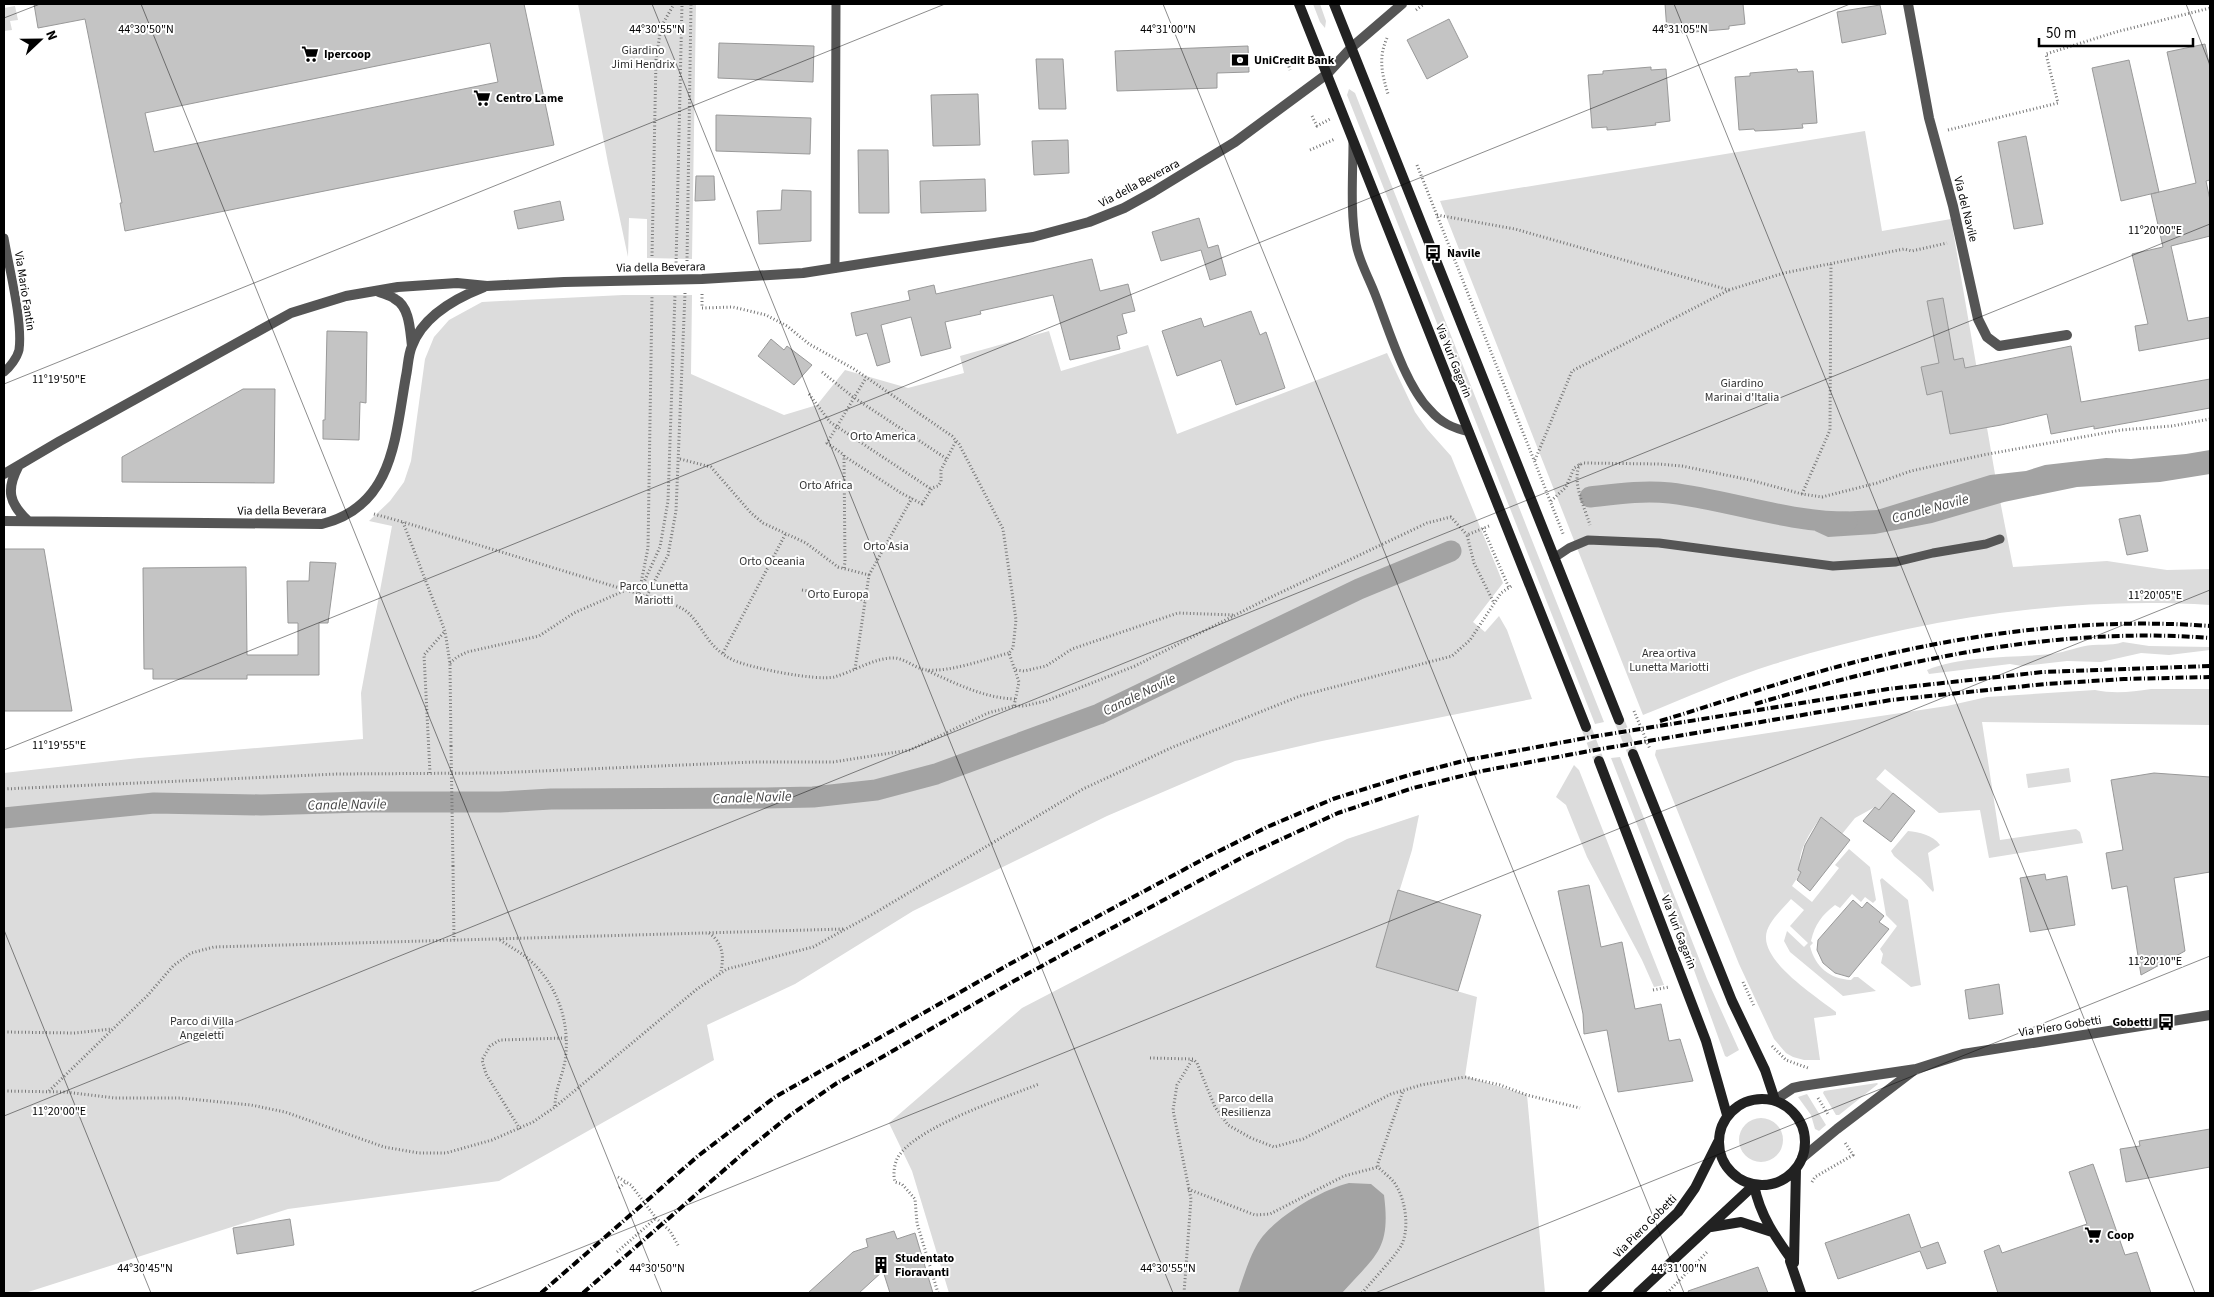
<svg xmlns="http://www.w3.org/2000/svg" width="2214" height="1297" font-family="'Source Sans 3',sans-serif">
<rect width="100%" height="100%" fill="#fff"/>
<path fill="#dcdcdc" d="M578 4H696L692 259 647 258V219L629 218 628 257 608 163Z
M1313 4H1320L1326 21 1325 28 1320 22Z
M15 6 18 20 10 21 12 30 4 31V8Z
M1349 89 1355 93 1604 722 1595 724 1347 95Z
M1865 131 1882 231 1951 219 1996 480 2013 567 2107 561 2167 570 2210 569V605C2061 596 1916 620 1774 664 1729 678 1686 698 1643 715L1440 201Z
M623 295H692L691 374 784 415 817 405 845 370 908 388 964 373 960 356 1049 331 1061 371 1148 345 1177 434 1387 353 1415 412 1427 429 1451 456 1503 583 1473 622 1485 632 1499 616 1507 630 1532 699 1322 741 1235 761 1107 816 913 911 795 984 707 1025 714 1060 499 1181 288 1209 25 1293H4V773L139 758 363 739 361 693 392 526 369 521 390 501 404 482 411 461 425 359 434 337 449 320 482 302Z
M2123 642 2149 646 2210 647V650L2169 655 2141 653 2101 662 2067 661 2022 666 2010 664 1929 674 1927 670C1962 655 2013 658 2052 654 2066 652 2079 646 2093 645 2104 644 2113 646 2123 642Z
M2151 689H2210V725L1982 722 2000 840 2076 829 2080 832 2083 843 1989 858 1980 810 1939 813 1885 769 1876 779 1893 793 1879 810 1875 807 1855 818 1842 834 1821 817C1811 831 1795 854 1801 872L1792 886 1812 902 1839 868 1835 865 1849 849 1870 867 1876 900 1873 903 1865 897 1861 902 1852 894 1840 908 1835 905C1822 915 1815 924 1811 941L1813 943 1810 946C1815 967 1830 979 1851 980L1854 977H1858L1876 991 1843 996 1790 952 1784 941 1787 931 1804 947 1808 943 1790 926 1804 910 1791 899C1783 909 1766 923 1766 937 1765 964 1817 997 1836 1012V1015L1814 1018 1820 1060H1804L1793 1057 1786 1053 1774 1039 1739 964 1655 755 1656 750 1947 706 1987 697 2095 690C2114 694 2132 692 2151 689Z
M1620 757 1707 979 1739 1050 1727 1057 1725 1056 1694 970 1611 758Z
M1574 765 1579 770 1664 985 1654 987 1642 960 1587 857 1566 805 1556 797Z
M2069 768 2071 782 2028 788 2026 774Z
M1419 815 1412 850 1376 967 1477 997 1465 1076 1527 1095 1545 1293H949L912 1171 889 1123 1022 1008 1347 839Z
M1908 831C1919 832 1933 835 1940 845L1928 853 1934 890 1933 892 1921 879 1894 856 1891 851Z
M1882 878 1908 900 1921 985 1911 987 1881 963 1883 954 1880 949 1897 926 1886 915 1880 880Z
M1877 1083 1878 1084 1839 1115H1836L1823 1093 1824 1091Z
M1807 1094 1826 1125 1819 1131 1815 1129 1811 1115 1798 1097Z
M1739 1140a22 22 0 1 1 44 0a22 22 0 1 1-44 0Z"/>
<path fill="#a3a3a3" d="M2210 450V474L2160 482 2077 487 2004 502 1932 523 1875 534 1828 537 1815 531 1819 513 1877 510 1990 475 2026 471 2045 465 2106 458 2131 459 2186 454Z
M1349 1183 1371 1184 1384 1195C1391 1250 1376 1255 1342 1293H1238C1243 1278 1251 1252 1260 1240 1277 1216 1321 1190 1349 1183Z"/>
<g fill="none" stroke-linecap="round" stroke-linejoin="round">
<path stroke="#a3a3a3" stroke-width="21" d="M1590 497C1616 494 1643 490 1670 493 1729 500 1786 522 1847 522
M4 818 154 803 261 805 364 802H500L551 799 766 798 813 797 876 790 936 774 1099 714 1359 589 1451 551"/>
</g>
<path fill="#c4c4c4" stroke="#999" fill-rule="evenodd" d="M34 4H524L554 145 125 231 120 203H122L85 19 38 28ZM490 43 498 82 154 152 145 113Z
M1665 4H1743L1745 24 1729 26V29L1682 33 1681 30 1667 31Z
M1880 5 1886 34 1842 43 1837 12Z
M1449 19 1468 57 1427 79 1407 40Z
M719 43 814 46 813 82 718 78Z
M2205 44 2210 68V180L2206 181 2210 200V236L2171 246 2188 321 2210 317V338L2139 351 2135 326 2148 324 2132 254 2163 247 2151 194 2196 183 2167 52Z
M1248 46 1249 72 1217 73V88L1117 91 1115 51Z
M1036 59H1063L1066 109H1039Z
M2129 60 2159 192 2121 201 2092 68Z
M1651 67V70L1666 69 1670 121 1655 123 1656 125 1620 129 1607 130V127L1592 128 1588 75 1603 74V71Z
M1797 69 1798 72 1813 71 1817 123 1802 124 1803 128 1776 130 1755 131 1754 129 1739 130 1735 77 1750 76V73Z
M978 94 980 145 933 146 931 95Z
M716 115 811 118 810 154 716 151Z
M2026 136 2043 224 2014 229 1998 142Z
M1068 140 1069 173 1034 175 1032 141Z
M858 150H888L889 213H859Z
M696 176H714L715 200 695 201Z
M985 179 986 211 921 213 920 181Z
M782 190 811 191V241L759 244 757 211 781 210Z
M560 201 564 220 518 229 514 211Z
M1199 218 1208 248 1218 245 1226 275 1210 280 1201 250 1161 261 1152 232Z
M1092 259 1100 291 1128 284 1135 311 1122 314 1127 333 1117 336 1120 349 1070 360 1053 295 980 311 981 314 945 322 951 348 921 356 911 317 881 325 890 362 877 366 867 333 856 336 851 313 910 300 908 291 934 285 936 294Z
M1943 298 1954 360 1963 358 1965 368 2071 346 2081 402 2210 379V408L2094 429V426L2051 434 2047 414 2001 425 1950 434 1942 391 1927 395 1921 367 1939 363 1927 301Z
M1251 311 1260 335 1266 332 1285 388 1236 405 1221 360 1177 376 1162 331 1201 318 1204 327Z
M327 331 367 332 366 403 360 402 359 440 323 439V420H325Z
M771 339 784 350 787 346 812 365 794 385 758 356Z
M243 389H275L274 483 122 482V457Z
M2140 515 2148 551 2127 555 2119 519Z
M4 549H44L72 711H4Z
M310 562 336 563 328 623H319V675H247V679H153V669H144L143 568 246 567 247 655H298V623H288L287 581H309Z
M2154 773 2210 777V872L2174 878 2185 951 2141 975 2127 886 2112 889 2106 853 2123 850 2111 780Z
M1893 793 1915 811 1891 842 1863 821 1875 807 1879 810Z
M1821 817 1850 840 1810 891 1797 880 1801 872 1798 870 1805 845Z
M2045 874 2046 880 2067 876 2075 925 2030 932 2020 878Z
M1589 885 1601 947 1622 942 1635 1009 1661 1004 1669 1041 1680 1039 1693 1081 1618 1092 1607 1030 1584 1034 1583 1014 1558 891Z
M1398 890 1481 915 1458 991 1376 967Z
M1853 900 1862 908 1867 902 1884 916 1879 922 1889 929 1849 977 1835 973 1823 963 1817 950 1818 940Z
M1999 984 2003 1014 1969 1019 1965 990Z
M2210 1129V1167L2126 1182 2120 1149 2140 1146 2139 1141Z
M2093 1164 2125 1255 2137 1252 2151 1293H1998L1984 1251 1999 1245 2002 1253 2087 1224 2069 1172Z
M1909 1214 1921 1248 1938 1242 1946 1263 1927 1269 1920 1251 1838 1279 1825 1243Z
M290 1219 294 1245 237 1254 233 1228Z
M894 1231 897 1239 915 1233 933 1293H890L883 1271 859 1293H808L853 1252 868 1247 866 1239Z
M1758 1267 1768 1293H1689L1688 1291Z"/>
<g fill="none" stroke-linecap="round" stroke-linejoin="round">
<path stroke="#d9d9d9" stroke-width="10" stroke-dasharray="10 5" stroke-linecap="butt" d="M1619 720 1633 754
M1586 727 1599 761"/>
<path stroke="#777" stroke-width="3" stroke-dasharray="1 2.5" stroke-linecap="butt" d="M1416 10 1424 4
M1387 38C1378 58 1382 74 1388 94
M1288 63 1290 70
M1312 116 1317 126 1330 119
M1948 130 2058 103 2046 54 2116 32 2210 8
M1310 150 1335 139
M1417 165 1564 536
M1437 215 1515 229 1729 290
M652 256 656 60 661 27 674 4
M687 261 691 4
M676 266 682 4
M702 294V308L733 307 766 315 787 326 809 344 854 369 952 436 959 444 1003 529 1016 620 1013 648 1009 653 1019 682 1014 706
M822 372 853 397 947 459
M809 394 830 422 931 489
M844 456 901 493 922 504 932 488 938 486 941 482V470L956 441
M680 459 711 467 751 513 763 523 806 543 838 567 869 575 855 669
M1535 460 1572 371 1729 290 1784 273 1904 249 1912 251 1947 243
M1580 464C1571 482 1585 508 1590 525
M810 486 845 485
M1802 494 1830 430 1831 263
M1551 501 1566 487 1574 468 1583 463 1658 464 1682 466 1750 480 1802 494 1822 497 1877 483 1911 471 1983 455 2121 430 2172 426 2210 419
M374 514 403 522
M1489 526 1467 535 1474 563 1494 603
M1483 528 1509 588
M844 568 845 562 844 455 827 443 866 378
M869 575 912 498
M640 588 648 548 652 296
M802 590 865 600
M639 593 660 547 668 501 675 294
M647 596 668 555 676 511 685 293
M723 653 786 533
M450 663 457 657 467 652 539 636 574 613 626 590
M1016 670 1024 671 1046 666 1072 649 1178 613 1234 615
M928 671C957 684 984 698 1015 699
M1634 711 1650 749
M451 746 450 664 445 631 403 522 672 604C677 606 682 608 686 611 704 626 706 647 733 660 750 668 816 681 834 677 853 672 875 657 895 658 906 659 916 669 927 670 951 672 986 659 1009 653
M430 773 424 655 445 631
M4 789 337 774 494 773 753 762H833L910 750 988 713 1014 706H1024L1046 701 1135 666 1267 599 1427 523 1451 517 1467 535
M453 866 454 940
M709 933C723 943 724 956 721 971
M500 940C509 946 518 951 526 957 557 982 571 1023 565 1061 562 1077 555 1090 555 1106
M1743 982 1754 1006
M1653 990 1669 987
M4 1032 74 1033 112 1029
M1772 1046 1786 1060 1808 1068
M1150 1058 1193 1059 1197 1063 1215 1107 1228 1125 1251 1138 1274 1147 1303 1139 1391 1094 1421 1085 1465 1077 1500 1085 1527 1095 1580 1108
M4 1091 65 1092 115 1098H180L251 1105 285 1112 384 1147 419 1153H446L492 1140 533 1122 555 1107 697 989 727 969 813 947 873 914 1083 789 1173 747 1300 696 1452 656 1470 640 1501 593 1513 585
M49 1091 148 995 173 966 191 953 214 947 843 929
M1818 1098 1829 1116
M520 1129 486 1074 482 1060 490 1046 500 1040 566 1038
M618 1177 626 1182
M1812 1182 1815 1177 1853 1155 1844 1141
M619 1188 626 1182 631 1185 656 1218 670 1231 679 1247
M1188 1189 1255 1215 1270 1214 1344 1176 1378 1167
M617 1252 656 1218
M938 1293 917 1223 915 1199 902 1184 895 1182C893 1175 894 1166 897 1159 912 1128 1007 1097 1039 1084
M1184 1293 1191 1199 1173 1110 1177 1085 1192 1060
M1362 1293C1371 1282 1396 1256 1402 1244 1409 1228 1406 1203 1397 1187 1393 1179 1385 1174 1378 1167V1163L1403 1091
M1667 1293 1707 1252"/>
<path stroke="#555" stroke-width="9" d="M1353 142C1353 176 1350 211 1356 244 1359 261 1369 278 1375 294 1388 327 1405 385 1430 410 1441 423 1453 428 1469 432
M4 238C9 268 23 322 19 350 17 358 10 367 4 372
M835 268 836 4
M1554 558 1569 548 1588 540 1659 543 1833 566 1896 562 1933 553 1986 544 2000 539"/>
<path stroke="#555" stroke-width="10" d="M1908 4 1929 118 1953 206 1978 319 1987 337 1999 346 2067 335
M377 291C383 294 390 295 395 299 410 307 410 331 412 346
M18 467C6 490 9 503 28 521
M4 474 60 441 291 313 346 296 398 287 457 283 487 286 564 282 702 279 803 273 1033 237 1089 222 1124 208 1153 192 1235 142 1327 74 1352 47 1402 4
M4 521 322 524C394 506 395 437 406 376 408 367 408 355 412 346 423 316 456 298 484 287
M1775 1100 1793 1088 1802 1086 1916 1069 1963 1054 2210 1015
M1802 1158 1837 1129 1913 1071"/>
<path stroke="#222" stroke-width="10" d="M1299 4 1586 727
M1334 4 1619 720
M1633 754 1732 1001 1765 1070 1775 1100
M1599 761 1706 1041 1727 1115
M1719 1142a43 43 0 1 1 86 0a43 43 0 1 1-86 0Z
M1754 1185C1760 1216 1776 1238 1794 1263
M1711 1227 1741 1222 1772 1232
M1793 1262 1790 1261 1801 1293
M1794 1263 1796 1169
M1593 1293 1678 1212 1695 1188 1718 1142
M1638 1293 1754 1185"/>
<path stroke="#000" stroke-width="4" stroke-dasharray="8 2.5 1 2.5" stroke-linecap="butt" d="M1755 704C1903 660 2055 626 2210 638
M1660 721C1720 703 1780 682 1840 666 1960 634 2086 617 2210 626
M541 1293 698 1156 775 1097 1008 965 1209 856 1267 827 1333 799 1409 775 1467 760 1591 737 1888 689 2043 672 2210 666
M583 1293 747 1150 789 1116 837 1083 1014 981 1149 908 1245 856 1338 813 1413 788 1482 771 1595 750 1891 700 2045 684 2124 679 2210 677"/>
<path stroke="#777" stroke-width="3" stroke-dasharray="1 2.5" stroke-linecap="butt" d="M451 746 453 866"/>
</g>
<path fill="none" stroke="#000" stroke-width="1" stroke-opacity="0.45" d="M141 4 662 1293M652 4 1173 1293M1163 4 1684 1293M1674 4 2195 1293M2186 4 2210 65M4 18 40 4M4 384 945 4M4 750 1850 4M4 930 151 1293M4 1116 2210 224M469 1293 2210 590M1375 1293 2210 956"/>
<defs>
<g id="supermarket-bare" transform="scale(1.35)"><path d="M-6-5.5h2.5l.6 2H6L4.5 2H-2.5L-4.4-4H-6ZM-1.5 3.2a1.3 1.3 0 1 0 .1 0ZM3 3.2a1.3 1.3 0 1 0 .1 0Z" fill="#000" stroke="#fff" stroke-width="2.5" paint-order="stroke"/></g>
<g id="bank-bare" transform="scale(1.35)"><path d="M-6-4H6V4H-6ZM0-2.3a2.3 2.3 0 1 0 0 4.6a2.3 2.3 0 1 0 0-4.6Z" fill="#000" stroke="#fff" stroke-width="2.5" paint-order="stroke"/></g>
<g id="bus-bare" transform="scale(1.35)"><path d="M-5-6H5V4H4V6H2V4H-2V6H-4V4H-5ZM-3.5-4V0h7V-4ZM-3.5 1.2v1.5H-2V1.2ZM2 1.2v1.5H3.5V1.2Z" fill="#000" stroke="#fff" stroke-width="2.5" paint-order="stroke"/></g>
<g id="building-bare" transform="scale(1.35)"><path d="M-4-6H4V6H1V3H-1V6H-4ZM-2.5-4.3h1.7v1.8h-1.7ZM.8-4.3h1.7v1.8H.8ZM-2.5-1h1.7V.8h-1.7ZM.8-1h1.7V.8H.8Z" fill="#000" stroke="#fff" stroke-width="2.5" paint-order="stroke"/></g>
</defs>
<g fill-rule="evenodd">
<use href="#supermarket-bare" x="310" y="54"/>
<use href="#bank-bare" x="1240" y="60"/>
<use href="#supermarket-bare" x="482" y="98"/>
<use href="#bus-bare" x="1433" y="253"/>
<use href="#bus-bare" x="2166" y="1022"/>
<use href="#supermarket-bare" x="2093" y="1235"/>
<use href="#building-bare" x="881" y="1265"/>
</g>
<g text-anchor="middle" stroke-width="4" stroke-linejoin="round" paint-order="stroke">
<g font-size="12" fill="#333" stroke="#fff">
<text x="643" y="54">Giardino<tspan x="643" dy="14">Jimi Hendrix</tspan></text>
<text x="1742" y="387">Giardino<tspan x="1742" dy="14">Marinai d'Italia</tspan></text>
<text x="883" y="440">Orto America</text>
<text x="826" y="489">Orto Africa</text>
<text x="886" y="550">Orto Asia</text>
<text x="772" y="565">Orto Oceania</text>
<text x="654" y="590">Parco Lunetta<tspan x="654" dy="14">Mariotti</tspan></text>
<text x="838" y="598">Orto Europa</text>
<text x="1669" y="657">Area ortiva<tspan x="1669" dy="14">Lunetta Mariotti</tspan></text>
<text x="202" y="1025">Parco di Villa<tspan x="202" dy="14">Angeletti</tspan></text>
<text x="1246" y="1102">Parco della<tspan x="1246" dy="14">Resilienza</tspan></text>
</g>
<g font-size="12" font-weight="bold" fill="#000" stroke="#fff" text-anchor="start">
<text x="324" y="58">Ipercoop</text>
<text x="1254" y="64">UniCredit Bank</text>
<text x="496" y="102">Centro Lame</text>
<text x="1447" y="257">Navile</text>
<text x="2152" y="1026" text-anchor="end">Gobetti</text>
<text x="2107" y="1239">Coop</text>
<text x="895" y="1262">Studentato<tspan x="895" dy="14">Fioravanti</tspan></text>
</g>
<g font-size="12" fill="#000" stroke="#fff">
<text transform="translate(1139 183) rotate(-28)" y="4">Via della Beverara</text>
<text transform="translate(1966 209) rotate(76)" y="4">Via del Navile</text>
<text transform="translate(661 267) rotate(-1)" y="4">Via della Beverara</text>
<text transform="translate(25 291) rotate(81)" y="4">Via Mario Fantin</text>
<text transform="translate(1454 361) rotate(68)" y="4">Via Yuri Gagarin</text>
<text transform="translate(282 510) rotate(-1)" y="4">Via della Beverara</text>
<text transform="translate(1679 932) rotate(69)" y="4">Via Yuri Gagarin</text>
<text transform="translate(2060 1026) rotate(-9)" y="4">Via Piero Gobetti</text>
<text transform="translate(1645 1226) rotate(-45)" y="4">Via Piero Gobetti</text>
</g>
<g font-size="14" font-style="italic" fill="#444" stroke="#fff">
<text transform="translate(1930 508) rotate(-15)" y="5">Canale Navile</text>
<text transform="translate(1139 694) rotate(-26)" y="5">Canale Navile</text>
<text transform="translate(752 797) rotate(-2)" y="5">Canale Navile</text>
<text transform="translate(347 804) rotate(-1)" y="5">Canale Navile</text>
</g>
</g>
<g font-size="12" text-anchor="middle" fill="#000" stroke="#fff" stroke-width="4" stroke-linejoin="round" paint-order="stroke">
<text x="146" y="33">44°30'50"N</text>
<text x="657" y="33">44°30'55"N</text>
<text x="1168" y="33">44°31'00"N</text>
<text x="1680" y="33">44°31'05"N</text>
<text x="2155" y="234">11°20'00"E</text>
<text x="59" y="383">11°19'50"E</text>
<text x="2155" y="599">11°20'05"E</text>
<text x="59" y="749">11°19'55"E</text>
<text x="2155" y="965">11°20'10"E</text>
<text x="59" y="1115">11°20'00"E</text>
<text x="145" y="1272">44°30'45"N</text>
<text x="657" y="1272">44°30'50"N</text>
<text x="1168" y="1272">44°30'55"N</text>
<text x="1679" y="1272">44°31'00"N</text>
</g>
<rect width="2214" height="1297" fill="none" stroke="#000000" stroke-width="10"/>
<g transform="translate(40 40) rotate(68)" stroke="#ffffff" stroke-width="4" paint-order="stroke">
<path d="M0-4L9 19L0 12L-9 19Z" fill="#000000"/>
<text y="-8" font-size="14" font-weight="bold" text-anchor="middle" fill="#000000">N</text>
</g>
<path d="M2039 38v8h154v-8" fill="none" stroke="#000000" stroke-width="2.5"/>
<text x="2046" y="38" font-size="15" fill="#000000" stroke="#ffffff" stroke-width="4" paint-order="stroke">50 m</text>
</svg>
